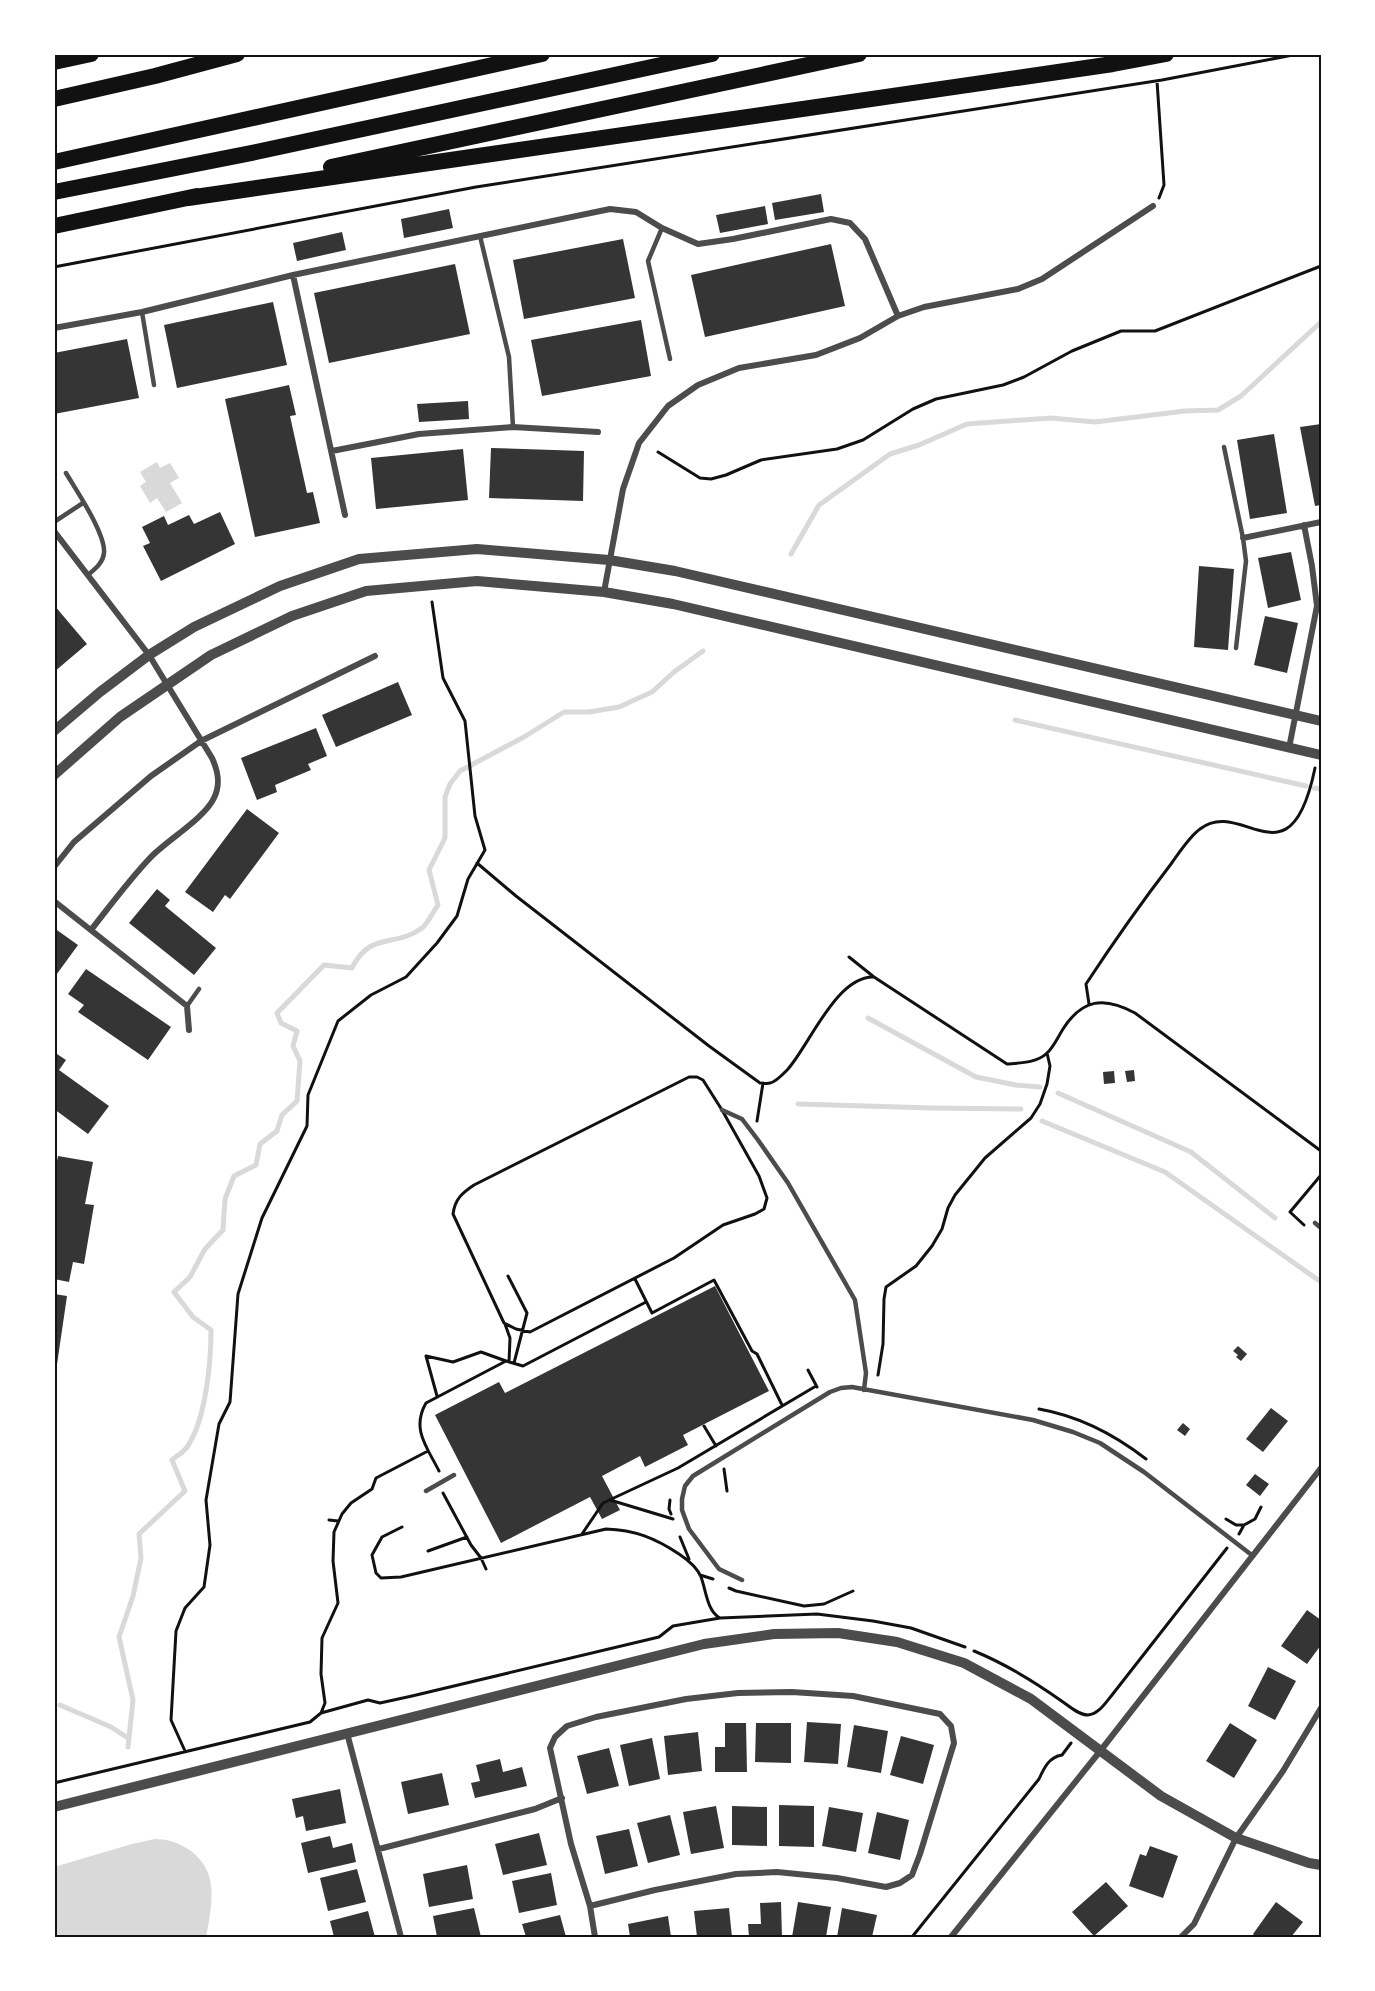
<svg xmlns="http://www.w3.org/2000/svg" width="1375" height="1991" font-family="'Roboto Condensed',sans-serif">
<rect width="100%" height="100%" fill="#fff"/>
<path fill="#d9d9d9" d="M157 462 160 468 170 463 179 478 170 483 182 503 166 512 157 498 150 503 140 486 146 482 140 472Z
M155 1839C181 1839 208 1857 211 1885 213 1902 209 1921 206 1937H54V1867L132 1844Z"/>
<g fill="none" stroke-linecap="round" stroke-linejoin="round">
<path stroke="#d9d9d9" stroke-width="5" d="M791 554 819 505 890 454 919 445 967 424 1051 418 1095 422 1185 411 1218 410 1241 396 1321 322
M1015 720 1306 786
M1314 788 1321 789
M868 1018 976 1077 1016 1085 1040 1087
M1058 1093 1191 1152 1275 1218
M798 1104 932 1108 1021 1109
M1042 1121 1165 1172 1321 1282
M60 1705 111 1727 128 1738
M128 1747 133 1700 119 1637 133 1596 141 1558 139 1534 185 1491 172 1460C178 1455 186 1451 189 1444 206 1417 211 1361 211 1330L193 1317 174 1292 190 1277 205 1249 223 1230 225 1199 234 1176 256 1165 260 1144 277 1131 282 1115 297 1101 300 1061 293 1046 297 1031 281 1023 277 1013 324 965 352 968C370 931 395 948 422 928 428 923 433 912 438 905L429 870 445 838V797L450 784 460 771 524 737 564 712H589L619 707 652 692 674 672 703 651"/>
</g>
<path fill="#353535" d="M821 194 824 212 775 220 772 203Z
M765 206 768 224 720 233 716 215Z
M449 209 453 228 404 238 401 219Z
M342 232 346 250 297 261 293 243Z
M623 239 635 298 524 319 513 260Z
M831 244 845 306 705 337 691 275Z
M455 264 470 334 329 363 314 293Z
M273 302 287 365 177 388 164 325Z
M641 320 651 376 542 396 531 340Z
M127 339 139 398 54 414V353Z
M289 385 296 415 290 416 307 493 313 492 320 523 255 537 225 399Z
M468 401 469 419 419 422 417 404Z
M1321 424V505L1315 506 1300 427Z
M1274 434 1287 513 1250 519 1237 440Z
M491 448 584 451 583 501 489 498Z
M463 449 468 500 376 509 371 458Z
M220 512 235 544 161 581 143 546 150 543 142 527 164 516 168 525 189 515 194 524Z
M1291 552 1301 600 1268 608 1258 558Z
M1199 566 1234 569 1228 650 1194 647Z
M54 605 87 644 54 672Z
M1265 616 1298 623 1287 673 1254 665Z
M398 682 412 715 336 747 322 715Z
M316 728 327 756 308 764 311 770 275 785 277 792 257 800 241 758Z
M247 809 279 833 230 899 225 895 213 912 185 892Z
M157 889 170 900 165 906 216 948 194 975 129 923Z
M54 928 78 945 54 978Z
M86 969 171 1027 148 1060 78 1012 84 1005 68 994Z
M54 1052 66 1060 59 1070 109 1106 88 1134 54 1109Z
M1134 1070 1135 1081 1127 1082 1125 1071Z
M1114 1071 1115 1083 1104 1084 1103 1072Z
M58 1156 93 1162 85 1204 94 1205 84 1264 73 1262 69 1282 54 1279V1175Z
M715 1286 769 1391 683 1435 688 1445 645 1467 640 1456 602 1476 620 1510 602 1519 590 1497 501 1543 435 1415 499 1382 505 1393Z
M54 1294 67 1296 55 1378H54Z
M1238 1346 1247 1354 1241 1361 1236 1357 1238 1355 1233 1351Z
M1271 1408 1288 1421 1263 1452 1246 1439Z
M1183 1423 1190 1429 1185 1436 1177 1430Z
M1255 1474 1269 1484 1260 1496 1246 1485Z
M1307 1610 1321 1620V1645L1307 1664 1281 1646Z
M1268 1667 1296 1681 1275 1720 1248 1706Z
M807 1722 841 1724 838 1764 804 1762Z
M725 1723H746L747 1772H715V1747H725Z
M756 1723H791V1763L755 1762Z
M1230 1723 1257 1740 1234 1778 1206 1761Z
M854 1725 888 1731 881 1773 847 1767Z
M698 1732 702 1771 668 1775 664 1736Z
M901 1736 934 1745 923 1784 890 1775Z
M652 1738 660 1779 629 1786 620 1745Z
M609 1748 619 1786 587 1794 577 1756Z
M500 1759 503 1772 522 1767 527 1786 475 1798 471 1783 480 1781 476 1765Z
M442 1773 449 1805 408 1814 401 1782Z
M340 1789 346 1823 306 1831 303 1816 296 1818 292 1799Z
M779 1805 814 1806V1847L779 1846Z
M716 1806 724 1848 691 1854 683 1812Z
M732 1806 767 1807V1846L732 1845Z
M829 1807 863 1813 856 1852 822 1846Z
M877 1812 909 1820 900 1860 868 1853Z
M670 1815 680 1855 648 1863 637 1823Z
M629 1829 638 1866 605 1874 596 1836Z
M539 1833 547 1865 503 1875 495 1844Z
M330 1836 333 1848 352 1843 356 1862 308 1873 301 1843Z
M1150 1846 1178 1856 1163 1898 1129 1886 1140 1854 1146 1856Z
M467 1865 473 1899 429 1907 423 1874Z
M357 1869 366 1902 328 1911 320 1878Z
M551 1873 557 1905 519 1913 512 1881Z
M1106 1882 1128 1906 1094 1936 1072 1912Z
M781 1902 782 1937H749L748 1924H761L760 1903Z
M798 1902 831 1907 826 1937H792Z
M1276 1902 1303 1922 1291 1937H1256L1253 1934Z
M474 1908 481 1937H437L433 1916Z
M729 1908 732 1937H697L694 1911Z
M842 1908 877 1915 872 1937H837Z
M368 1911 375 1937H334L330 1921Z
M560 1915 566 1937H526L522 1924Z
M668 1916 671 1937H630L628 1924Z"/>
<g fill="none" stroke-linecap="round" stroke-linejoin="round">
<path stroke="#111" stroke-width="3" d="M1157 81 1164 185 1159 198
M54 267 476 187 1162 80 1298 54
M658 452 700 478 711 479 726 475 761 460 837 449 863 440 913 409 936 399 1003 385 1024 377 1072 351 1121 331H1155L1321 266
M477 863 516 896 709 1046 760 1083C763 1083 767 1084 770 1083 776 1082 783 1074 788 1069 810 1044 836 977 873 977
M849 957 874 977 1007 1064C1020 1063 1037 1063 1047 1053 1053 1048 1058 1037 1063 1029 1082 999 1104 996 1135 1013L1321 1151
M1089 1004 1086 984C1113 943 1141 903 1171 864 1179 853 1189 837 1200 829 1242 796 1290 889 1315 768
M689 1077H697L703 1080 722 1110 759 1176 767 1198 764 1209 755 1214 723 1225 674 1258 530 1332 516 1329 504 1323 453 1214C455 1199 462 1193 474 1185Z
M757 1121 763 1083
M1304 1225 1290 1212 1321 1175
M508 1276 527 1313 514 1363
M635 1279 652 1313 714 1280 752 1351 757 1354 782 1405
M505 1324 510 1338 509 1362
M808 1370 817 1387
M878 1375 883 1344 884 1299 886 1287 916 1266 932 1246 942 1229 948 1208 955 1195 985 1158 1031 1118 1040 1104 1047 1084 1050 1066 1047 1053
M437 1396 426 1356 453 1362 481 1352 506 1361
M1039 1409C1079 1416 1115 1435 1146 1459
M704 1426 716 1446
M724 1469 727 1491
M439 1471C427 1447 411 1429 426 1403L506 1361 523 1366 646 1302
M443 1493 471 1545 481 1558 486 1569
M610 1500 673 1519
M670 1500 669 1509 671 1514
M1226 1519 1236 1525H1244
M329 1520 338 1521
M402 1527 382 1537 372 1555 376 1573 381 1578 401 1577 606 1529C635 1530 655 1538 679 1554 688 1560 697 1567 701 1577 706 1590 707 1611 720 1618
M582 1534 603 1503 678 1468 816 1386
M1239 1534 1244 1525 1255 1519 1261 1507
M680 1537 689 1559
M428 1551 467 1537
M700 1575 713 1579
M729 1588 736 1591 804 1606 824 1604 853 1591
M974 1651C1006 1664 1035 1682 1063 1702 1070 1707 1079 1715 1088 1715 1099 1714 1106 1702 1112 1695L1227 1548
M321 1713 325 1703 321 1674 322 1638 338 1603 333 1561 334 1532 342 1514 351 1503 372 1489 376 1478 428 1451
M185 1751 171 1720 176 1631 185 1608 204 1587 210 1545 206 1500 219 1424 230 1402 238 1294 262 1218 307 1126 308 1095 338 1021 371 995 406 977 437 943 457 916 468 879 485 850 475 816 465 721 443 678 432 602
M54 1783 310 1722 321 1713 368 1700 380 1703 412 1696 659 1637 673 1626 720 1618 817 1614 873 1621 911 1628 965 1647
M912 1937 1039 1779C1044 1768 1049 1757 1062 1755L1071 1743"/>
<path stroke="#4c4c4c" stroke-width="4.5" d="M662 228 648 261 670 359
M480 236 509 357 513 427
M142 312 154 385
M1224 447 1243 538 1246 561 1236 648
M66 473C76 490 106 534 104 553 103 563 95 569 88 575
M54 522 83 503
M187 1006 199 989
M722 1110 742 1119 758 1140 788 1183 855 1300 866 1373 864 1390
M1315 1223 1321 1228
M426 1491 454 1475
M742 1580 719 1569 689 1529 682 1510V1499L685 1486 693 1476 830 1392 841 1388 852 1387 1033 1420 1073 1432 1100 1443 1144 1472 1253 1556"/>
<path stroke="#4c4c4c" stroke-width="6" d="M293 275 345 515
M54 328 142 312 293 275 610 209 636 212 662 228 698 244 733 239 831 219 850 223 865 239 898 316
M332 451 419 434 513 427 598 432
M54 531 149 655 212 758C218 771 221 784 214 798 204 819 167 840 150 858 129 880 110 906 91 930
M1243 538 1321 522
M604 592 623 489 639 443 668 406 698 385 739 368 816 355 860 338 898 316 924 307 1018 289 1042 279 1153 206
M1289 748 1317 606 1312 566 1304 525
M54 867 74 842 151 776 201 741 375 656
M54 901 187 1006 189 1030
M347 1733 401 1937
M379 1849 535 1809 562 1798
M590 1906 655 1890 736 1874 777 1872 837 1878 886 1887 900 1883 912 1875 920 1854 954 1743 951 1726 940 1714 853 1696 792 1692 738 1693 686 1699 596 1717 567 1726 555 1737 550 1748 571 1844 590 1906 595 1937
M951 1937 1101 1750 1321 1468
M1181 1937 1194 1924 1236 1838 1283 1771 1321 1708"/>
<path stroke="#4c4c4c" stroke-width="10" d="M54 731 100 692 149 655 194 627 280 586 359 559 477 549 609 560 675 571 1321 721
M54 775 120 717 211 655 292 616 366 591 477 581 604 592 673 604 1321 755
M54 1807 704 1644 774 1634 838 1633 897 1642 964 1663 1031 1699 1161 1796 1236 1838 1309 1863 1321 1865"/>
<path stroke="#111" stroke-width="16" d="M54 62 91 54
M54 99 155 76 237 54
M54 162 542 54
M331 167 859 54
M54 192 256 152 712 54
M188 198 1113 64 1166 54
M54 226 197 196"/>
</g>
<rect width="1375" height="1991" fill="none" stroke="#ffffff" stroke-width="111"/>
<rect x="56" y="56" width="1264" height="1880" fill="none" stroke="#111" stroke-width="2"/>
</svg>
